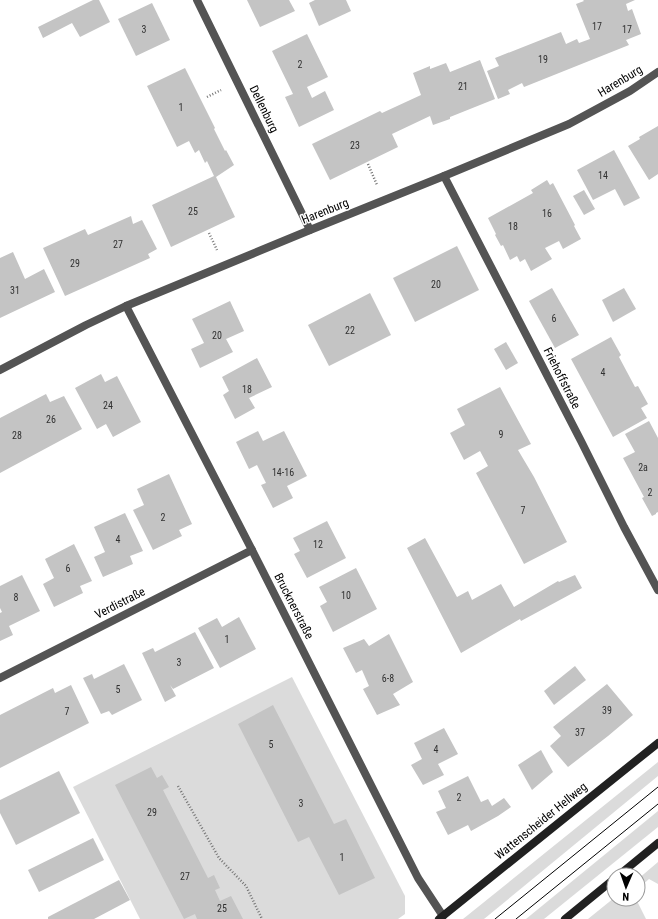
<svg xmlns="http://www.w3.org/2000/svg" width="658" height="919" viewBox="0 0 658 919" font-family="'Roboto Condensed',sans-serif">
	<rect width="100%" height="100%" fill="#fff"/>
	<g fill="#dbdbdb">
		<polygon points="292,677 405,896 405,914 398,919 140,919 73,787"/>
		<polygon points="658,762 658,776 484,919 463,919"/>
		<polygon points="658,811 658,827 544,919 526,919"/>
		<polygon points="658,862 658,884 649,879 638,889 638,879"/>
		<polygon points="614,898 614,899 636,899 646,919 588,919"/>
	</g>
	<g fill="#c4c4c4">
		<polygon points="93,0 99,0 110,22 80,37 72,23 43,38 38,27"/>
		<polygon points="247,0 289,0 295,11 260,27"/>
		<polygon points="315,0 346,0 351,11 319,26 309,3"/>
		<polygon points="583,0 635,0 626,4 628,11 632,9 641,34 626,40 629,45 524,87 522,83 508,90 510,94 498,99 487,71 499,66 495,58 561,32 566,44 577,39 579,43 590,39 576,4 584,1"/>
		<polygon points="152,3 170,40 136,56 118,19"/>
		<polygon points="307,34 328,77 307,87 312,98 325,91 334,110 299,127 285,97 293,94 272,51"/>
		<polygon points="480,60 495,99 450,117 450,119 433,125 430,116 392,134 398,147 330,180 312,144 380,111 382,113 421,95 413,73 430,66 430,69 446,63 450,72"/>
		<polygon points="185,68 215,128 214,129 225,151 226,150 234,165 216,177 235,217 171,247 152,205 214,176 207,161 205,163 199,150 195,153 189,141 177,147 147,86"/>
		<polygon points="658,126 658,174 649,180 628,146 640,139 639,137"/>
		<polygon points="614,150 640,198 624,206 615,189 593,200 577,170"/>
		<polygon points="547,180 550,185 553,183 575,225 574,226 581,239 563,249 559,241 545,248 552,259 531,271 525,259 520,262 517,256 510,260 503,245 501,246 495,235 496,234 488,218 533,193 531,190"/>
		<polygon points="584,190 595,209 584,215 573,196"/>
		<polygon points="131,216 133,224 142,220 157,249 148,254 150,258 65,296 43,248 85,229 88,235"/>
		<polygon points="457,246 479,290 415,322 393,278"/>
		<polygon points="13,252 25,279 44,269 55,292 0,318 0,258"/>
		<polygon points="552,288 579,335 555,348 529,301"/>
		<polygon points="624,288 636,309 613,322 602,300"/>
		<polygon points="370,293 391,335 329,366 308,325"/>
		<polygon points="230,301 244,331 226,339 233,352 200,368 191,349 204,343 192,319"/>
		<polygon points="611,337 621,355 619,357 635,387 638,386 648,404 641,408 647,418 613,437 571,359"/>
		<polygon points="506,342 518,363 506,370 494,349"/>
		<polygon points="257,358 272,387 249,398 255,408 235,419 223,395 229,391 222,377"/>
		<polygon points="101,374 105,382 117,376 141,422 113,437 106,424 97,429 75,388"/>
		<polygon points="500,387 531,444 518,450 534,477 567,542 524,564 476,473 488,466 480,451 464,460 450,433 465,425 457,409"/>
		<polygon points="46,394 50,402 64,396 82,429 0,473 0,418"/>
		<polygon points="649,421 658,438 658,512 656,513 656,514 652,516 642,498 644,497 623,458 635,452 625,434"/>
		<polygon points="258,431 263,441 284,431 307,476 287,486 293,498 273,508 261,485 266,483 257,465 249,469 236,442"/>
		<polygon points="169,474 192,524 179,530 182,536 153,550 133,510 144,505 137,489"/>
		<polygon points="125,513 143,551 130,556 133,564 103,577 94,557 105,552 94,527"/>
		<polygon points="327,521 346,558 307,578 294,554 300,551 293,538"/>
		<polygon points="425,538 457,597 468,591 472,600 501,584 514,607 558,581 559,582 575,575 582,588 521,621 520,619 461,653 407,548"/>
		<polygon points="74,544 92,581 80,586 83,593 54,607 43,584 54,578 45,559"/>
		<polygon points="356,568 377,609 333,632 320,606 327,602 319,587"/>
		<polygon points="22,575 40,611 9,626 13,635 0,641 0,613 2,612 0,608 0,586"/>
		<polygon points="239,617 256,649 220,668 198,628 217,618 222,627"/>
		<polygon points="195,632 214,668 173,689 170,685 176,696 165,702 142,653 153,648 155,652"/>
		<polygon points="389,634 413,682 393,694 400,705 377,715 363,689 369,686 362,670 356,673 343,648 364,639 369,646"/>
		<polygon points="124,664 142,700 112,715 109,711 101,714 83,678 92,674 94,679"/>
		<polygon points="575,666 586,680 554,705 544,691"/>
		<polygon points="607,684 633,715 608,736 568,767 550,746 561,736 553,727"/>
		<polygon points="71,685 89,723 0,768 0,715 53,688 55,693"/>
		<polygon points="273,705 334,824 346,819 375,878 339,895 309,837 298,842 238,724"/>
		<polygon points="444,728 458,754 438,764 444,775 423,785 411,765 422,759 414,743"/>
		<polygon points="541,750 553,772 532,790 518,765"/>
		<polygon points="151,767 157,778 162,775 169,787 163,790 208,878 214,875 220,888 215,890 220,901 231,896 243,919 197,919 195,914 184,919 115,785"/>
		<polygon points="59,771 80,813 16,845 0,813 0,800"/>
		<polygon points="468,776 481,802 488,799 492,806 504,798 511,807 498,816 471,831 468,825 448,835 436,812 446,808 438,791"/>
		<polygon points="93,838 104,860 39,892 28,870"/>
		<polygon points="119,880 130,900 94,919 48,919 48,917"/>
	</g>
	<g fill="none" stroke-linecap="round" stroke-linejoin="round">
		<g stroke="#767676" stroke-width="2.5" stroke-dasharray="1 2" stroke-linecap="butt">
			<polyline points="207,97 221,90"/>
			<polyline points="368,164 377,185"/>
			<polyline points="209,233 217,250"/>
			<polyline points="178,786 219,858 246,886 262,919"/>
		</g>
		<g stroke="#545454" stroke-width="8">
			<polyline points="197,0 310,230"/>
			<polyline points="444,176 581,441 624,527 658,590"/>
			<polyline points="126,306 252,550 418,878 443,916"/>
			<polyline points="0,370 86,325 126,306 310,230 444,176 569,124 630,91 658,72"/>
			<polyline points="0,678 252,550"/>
		</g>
		<g stroke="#212121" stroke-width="8">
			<polyline points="619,875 658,843"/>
			<polyline points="439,919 658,743"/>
			<polyline points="565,919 614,879"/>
		</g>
		<g stroke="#000" stroke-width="1">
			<polyline points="495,919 658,787"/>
			<polyline points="516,919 658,804"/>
		</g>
	</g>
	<g text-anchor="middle" stroke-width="3" stroke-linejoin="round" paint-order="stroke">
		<g font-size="10" fill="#313131">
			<text x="597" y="30">17</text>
			<text x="144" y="33">3</text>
			<text x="627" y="33">17</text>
			<text x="543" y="63">19</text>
			<text x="300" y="68">2</text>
			<text x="463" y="90">21</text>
			<text x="181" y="111">1</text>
			<text x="355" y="149">23</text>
			<text x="603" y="179">14</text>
			<text x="193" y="215">25</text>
			<text x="547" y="217">16</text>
			<text x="513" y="230">18</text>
			<text x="118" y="248">27</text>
			<text x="75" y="267">29</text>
			<text x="436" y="288">20</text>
			<text x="15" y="294">31</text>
			<text x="554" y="322">6</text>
			<text x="350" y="334">22</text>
			<text x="217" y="339">20</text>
			<text x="603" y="376">4</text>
			<text x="247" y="393">18</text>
			<text x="108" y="409">24</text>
			<text x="51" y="423">26</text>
			<text x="501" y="438">9</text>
			<text x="17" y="439">28</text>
			<text x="643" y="471">2a</text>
			<text x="283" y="476">14-16</text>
			<text x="650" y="496">2</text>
			<text x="523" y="514">7</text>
			<text x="163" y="521">2</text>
			<text x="118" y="543">4</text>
			<text x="318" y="548">12</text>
			<text x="68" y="572">6</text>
			<text x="346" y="599">10</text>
			<text x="16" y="601">8</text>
			<text x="227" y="643">1</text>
			<text x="179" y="666">3</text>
			<text x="388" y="682">6-8</text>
			<text x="118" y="693">5</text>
			<text x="607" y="714">39</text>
			<text x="67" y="715">7</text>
			<text x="580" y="736">37</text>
			<text x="271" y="748">5</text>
			<text x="436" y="753">4</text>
			<text x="459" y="801">2</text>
			<text x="301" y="807">3</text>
			<text x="152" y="816">29</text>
			<text x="342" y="861">1</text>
			<text x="185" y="880">27</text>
			<text x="222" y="912">25</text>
		</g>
		<g font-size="12" fill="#000" stroke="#fff">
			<text transform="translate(620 81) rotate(-31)" y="4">Harenburg</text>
			<text transform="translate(264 109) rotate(64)" y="4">Dellenburg</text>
			<text transform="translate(325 211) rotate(-22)" y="4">Harenburg</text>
			<text transform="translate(562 378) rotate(63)" y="4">Friehoffstraße</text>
			<text transform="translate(120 603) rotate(-27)" y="4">Verdistraße</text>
			<text transform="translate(294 606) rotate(63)" y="4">Brucknerstraße</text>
			<text transform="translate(541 821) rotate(-39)" y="4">Wattenscheider Hellweg</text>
		</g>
	</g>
	<g transform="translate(626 887) rotate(182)"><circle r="19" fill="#ffffff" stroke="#999999"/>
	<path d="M0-3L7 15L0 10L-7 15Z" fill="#000000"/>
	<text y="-6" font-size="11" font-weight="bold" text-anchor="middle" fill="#000000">N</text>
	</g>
</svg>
